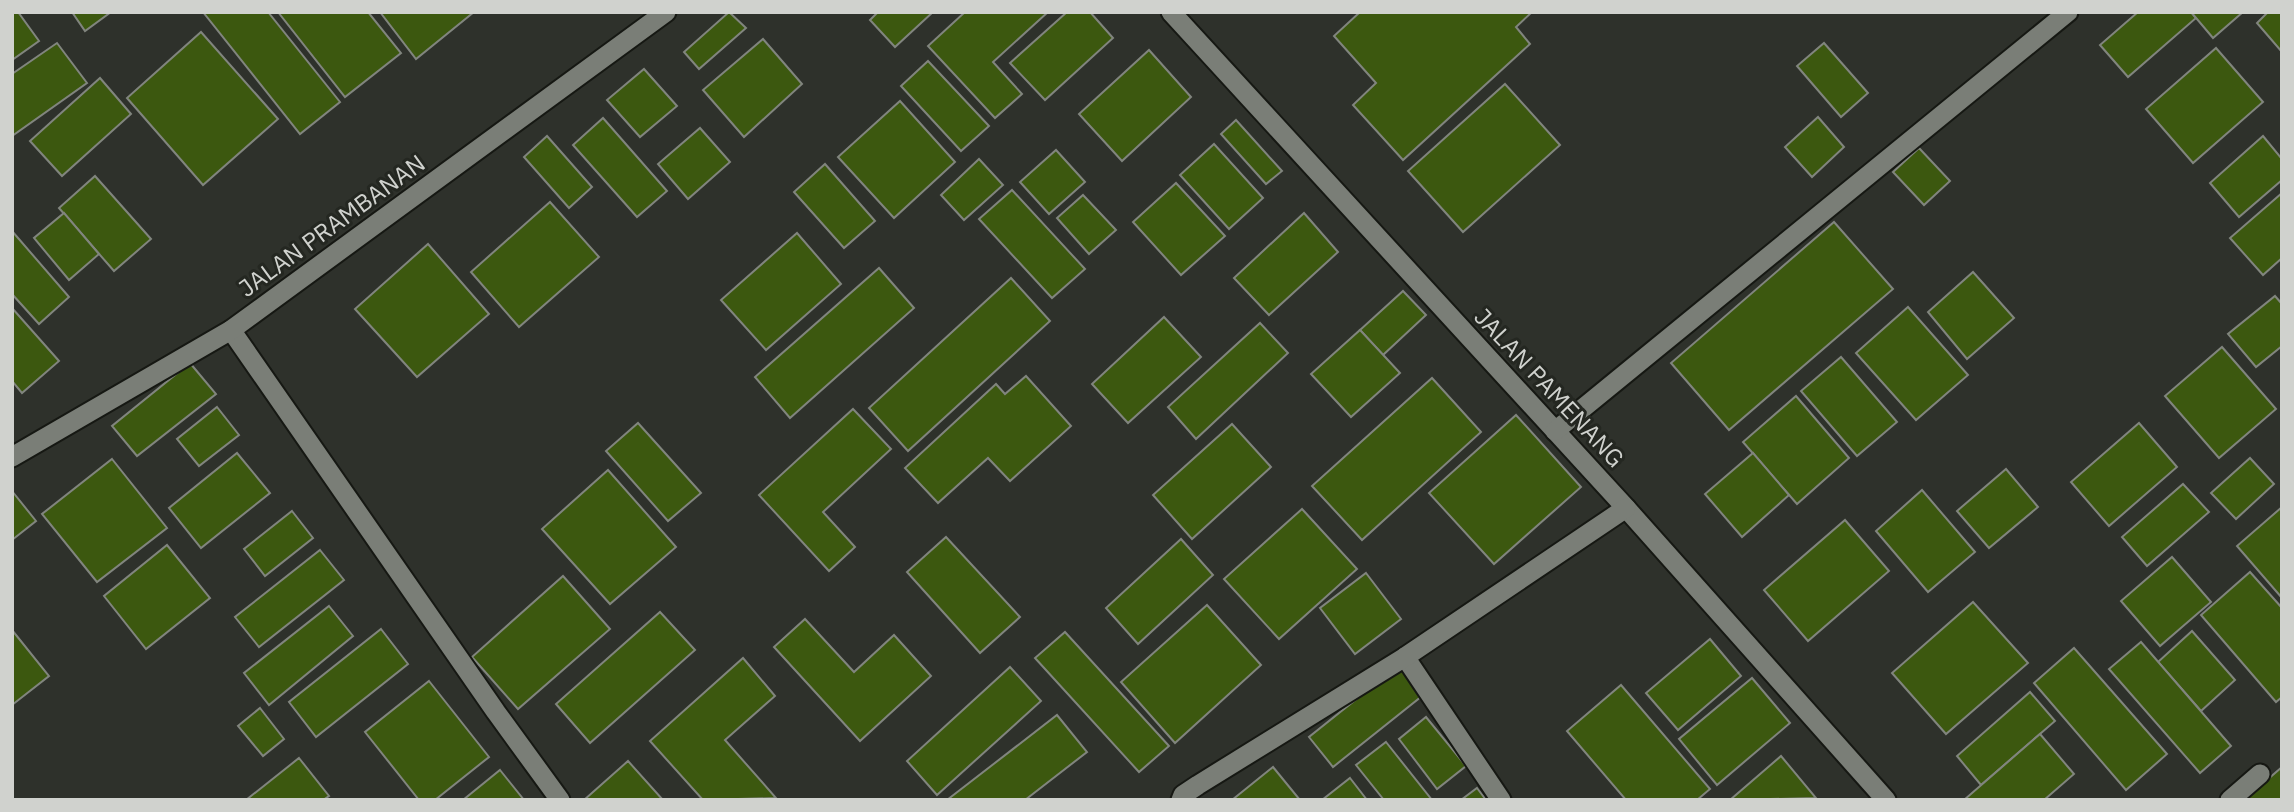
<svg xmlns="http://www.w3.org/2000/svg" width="2294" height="812" viewBox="0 0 2294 812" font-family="'IBM Plex Sans',sans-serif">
	<rect width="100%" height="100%" fill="#2e312b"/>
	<g fill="#3c580f" stroke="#81857e" stroke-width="2">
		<polygon points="12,12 18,12 39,41 12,60"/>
		<polygon points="72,12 111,12 85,31"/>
		<polygon points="203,12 268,12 340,102 300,134"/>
		<polygon points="278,12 368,12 401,53 345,97"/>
		<polygon points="380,12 474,12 416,59"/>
		<polygon points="729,12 746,28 699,69 684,52"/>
		<polygon points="878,12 933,12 895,47 870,20"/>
		<polygon points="965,12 1048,12 993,62 1022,94 995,118 928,46"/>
		<polygon points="1067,12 1090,12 1113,38 1045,100 1010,63"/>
		<polygon points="1360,12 1532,12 1516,27 1530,44 1403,160 1353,105 1376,83 1334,36"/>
		<polygon points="2138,12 2191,12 2196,18 2128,77 2100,45"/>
		<polygon points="2191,12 2243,12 2213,38"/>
		<polygon points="2268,12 2282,12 2282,52 2257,23"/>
		<polygon points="201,32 278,119 203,185 127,98"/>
		<polygon points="763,39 802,84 744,137 703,90"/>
		<polygon points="57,43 87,83 12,136 12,74"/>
		<polygon points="1824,43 1868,93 1841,117 1797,66"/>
		<polygon points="2216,48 2263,102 2193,163 2146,109"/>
		<polygon points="1149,50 1191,97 1122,161 1079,114"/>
		<polygon points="928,61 989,126 961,151 901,86"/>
		<polygon points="644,69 677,106 640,137 607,100"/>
		<polygon points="100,78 131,114 62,176 30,141"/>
		<polygon points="1505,84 1560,145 1463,232 1408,171"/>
		<polygon points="900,101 955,162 894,218 838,157"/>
		<polygon points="1818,117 1844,147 1812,177 1785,147"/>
		<polygon points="603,118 667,191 637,217 573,145"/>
		<polygon points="1236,120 1282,171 1266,184 1221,134"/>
		<polygon points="700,128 730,162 688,199 658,164"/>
		<polygon points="547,136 592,187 569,208 524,157"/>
		<polygon points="2263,136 2282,159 2282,180 2239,217 2210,183"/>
		<polygon points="1214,144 1263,198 1229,229 1180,175"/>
		<polygon points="1919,148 1950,181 1924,205 1893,172"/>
		<polygon points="1056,150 1085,182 1049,214 1020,182"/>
		<polygon points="979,159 1003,185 964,220 941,195"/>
		<polygon points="825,164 875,221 844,248 794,192"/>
		<polygon points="95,176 151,239 114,271 59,208"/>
		<polygon points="1176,183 1225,236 1181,275 1133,222"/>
		<polygon points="1012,190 1085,269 1052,298 979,219"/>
		<polygon points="2282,193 2282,258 2263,275 2230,238"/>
		<polygon points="1083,195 1116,230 1089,254 1057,218"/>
		<polygon points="550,202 599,257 519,327 471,272"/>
		<polygon points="64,213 99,254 69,280 34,238"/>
		<polygon points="1304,213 1338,252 1269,315 1234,278"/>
		<polygon points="1834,222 1893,289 1729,430 1671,363"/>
		<polygon points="12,231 69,297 39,324 12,294"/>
		<polygon points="797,233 841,284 766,350 721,300"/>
		<polygon points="428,244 489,314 417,377 355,309"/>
		<polygon points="879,268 914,308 790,418 755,377"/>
		<polygon points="1973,272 2014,318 1967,359 1928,312"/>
		<polygon points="1011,278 1050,321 908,451 869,408"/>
		<polygon points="1403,291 1426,315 1383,355 1360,330"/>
		<polygon points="2275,296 2282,304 2282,346 2256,367 2228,334"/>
		<polygon points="1908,307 1968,375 1916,420 1856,353"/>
		<polygon points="12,308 59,361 22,393 12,381"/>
		<polygon points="1164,317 1201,357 1128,423 1092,384"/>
		<polygon points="1260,323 1288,353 1196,439 1168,407"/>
		<polygon points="1360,330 1400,373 1351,417 1311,374"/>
		<polygon points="2222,347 2276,409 2219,458 2165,396"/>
		<polygon points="1841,357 1897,422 1857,456 1801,391"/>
		<polygon points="190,363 216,394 137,456 112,426"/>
		<polygon points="1026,376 1071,426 1010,481 988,458 938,503 905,468 996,384 1005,394"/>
		<polygon points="1432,378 1481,432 1362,540 1312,486"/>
		<polygon points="1796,396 1849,458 1797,504 1743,442"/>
		<polygon points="217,407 239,435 199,466 177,439"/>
		<polygon points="853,409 891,449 823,512 855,547 829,571 759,495"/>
		<polygon points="1516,415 1581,487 1494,564 1429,493"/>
		<polygon points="638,423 701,493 668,521 606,451"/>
		<polygon points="2139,423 2177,467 2109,526 2071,482"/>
		<polygon points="1232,424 1271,467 1192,539 1153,495"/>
		<polygon points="237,453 270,493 201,548 169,508"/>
		<polygon points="1753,453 1789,495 1742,537 1705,494"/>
		<polygon points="2250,458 2274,484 2236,519 2211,493"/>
		<polygon points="112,459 167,528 97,582 42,514"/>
		<polygon points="2006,469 2038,507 1989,548 1957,511"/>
		<polygon points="608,470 676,547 610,604 542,529"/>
		<polygon points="2183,484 2209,512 2147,566 2122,537"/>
		<polygon points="1922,490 1975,552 1928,592 1876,531"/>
		<polygon points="12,491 36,521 12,540"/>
		<polygon points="2282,507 2282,598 2237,546"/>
		<polygon points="1302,509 1357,569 1279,639 1224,579"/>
		<polygon points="292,511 313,538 265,576 244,549"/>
		<polygon points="1845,520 1889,571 1808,641 1764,590"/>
		<polygon points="946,537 1020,617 980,653 907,572"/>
		<polygon points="1181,539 1213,575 1138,644 1106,608"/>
		<polygon points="167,545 210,598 146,649 104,596"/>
		<polygon points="320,550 344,580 259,647 235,617"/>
		<polygon points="2172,557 2211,602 2160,646 2121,601"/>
		<polygon points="2250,572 2282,608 2282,697 2276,702 2201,615"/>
		<polygon points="1366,573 1401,619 1355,654 1320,608"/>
		<polygon points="563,576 610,629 518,709 472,657"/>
		<polygon points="1973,602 2028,663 1946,734 1892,673"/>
		<polygon points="1207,605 1261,665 1175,743 1121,682"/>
		<polygon points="329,606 353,636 269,705 244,673"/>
		<polygon points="660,612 695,650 590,743 556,704"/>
		<polygon points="805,619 854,672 894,635 931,676 860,741 774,647"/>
		<polygon points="381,629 408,664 316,737 289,702"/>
		<polygon points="12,630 49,676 12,705"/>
		<polygon points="2192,631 2235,680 2201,711 2158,662"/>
		<polygon points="1065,632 1169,746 1139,772 1035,658"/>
		<polygon points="1710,639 1741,676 1678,730 1646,693"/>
		<polygon points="2141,642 2231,746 2200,773 2109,669"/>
		<polygon points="2074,648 2167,754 2126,790 2034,683"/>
		<polygon points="743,658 775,696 725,740 776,798 703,800 650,741"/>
		<polygon points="1398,666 1422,696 1333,767 1309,737"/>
		<polygon points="1010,667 1041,701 937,795 907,761"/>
		<polygon points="1752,678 1790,723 1717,785 1679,739"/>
		<polygon points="429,681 489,757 435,800 419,800 365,732"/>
		<polygon points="1621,685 1710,789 1697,800 1626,800 1567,731"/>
		<polygon points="2030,692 2055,721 1981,785 1957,756"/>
		<polygon points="260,708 284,739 263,756 238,726"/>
		<polygon points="1057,715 1087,752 1025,800 947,800"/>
		<polygon points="1426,717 1466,766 1437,789 1399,739"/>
		<polygon points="2040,734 2074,774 2044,800 1964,800"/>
		<polygon points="1386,742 1432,800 1384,800 1356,765"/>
		<polygon points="1781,756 1816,798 1730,800"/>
		<polygon points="299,758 329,796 323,800 246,800"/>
		<polygon points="628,761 663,800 584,800"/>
		<polygon points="1273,767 1300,800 1232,800"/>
		<polygon points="2282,767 2282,800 2244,800"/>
		<polygon points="500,770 524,800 463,800"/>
		<polygon points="1350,778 1367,800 1322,800"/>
		<polygon points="1477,788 1486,800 1461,800"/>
	</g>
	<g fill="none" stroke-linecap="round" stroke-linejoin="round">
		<g stroke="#161813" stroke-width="23">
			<g id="minor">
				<polyline points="1171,12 1626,508 1886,800"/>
				<polyline points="231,330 496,712 560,800"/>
				<polyline points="1555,431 2068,12"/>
				<polyline points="12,457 231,330 666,12"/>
				<polyline points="1405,657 1501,800"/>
				<polyline points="1181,800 1183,795 1198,785 1405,657 1626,508"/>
				<polyline points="2230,800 2260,774"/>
			</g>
		</g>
		<use href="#minor" stroke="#7a7e77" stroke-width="19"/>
	</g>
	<g text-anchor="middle" stroke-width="6" stroke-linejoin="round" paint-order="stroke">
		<g font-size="24" fill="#d0d2ce" stroke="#242721">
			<text transform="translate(332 226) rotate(-36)" y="8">JALAN PRAMBANAN</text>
			<text transform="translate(1549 388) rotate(47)" y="8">JALAN PAMENANG</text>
		</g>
	</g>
	<rect width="2294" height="812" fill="none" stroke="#d0d2ce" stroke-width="28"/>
</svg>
